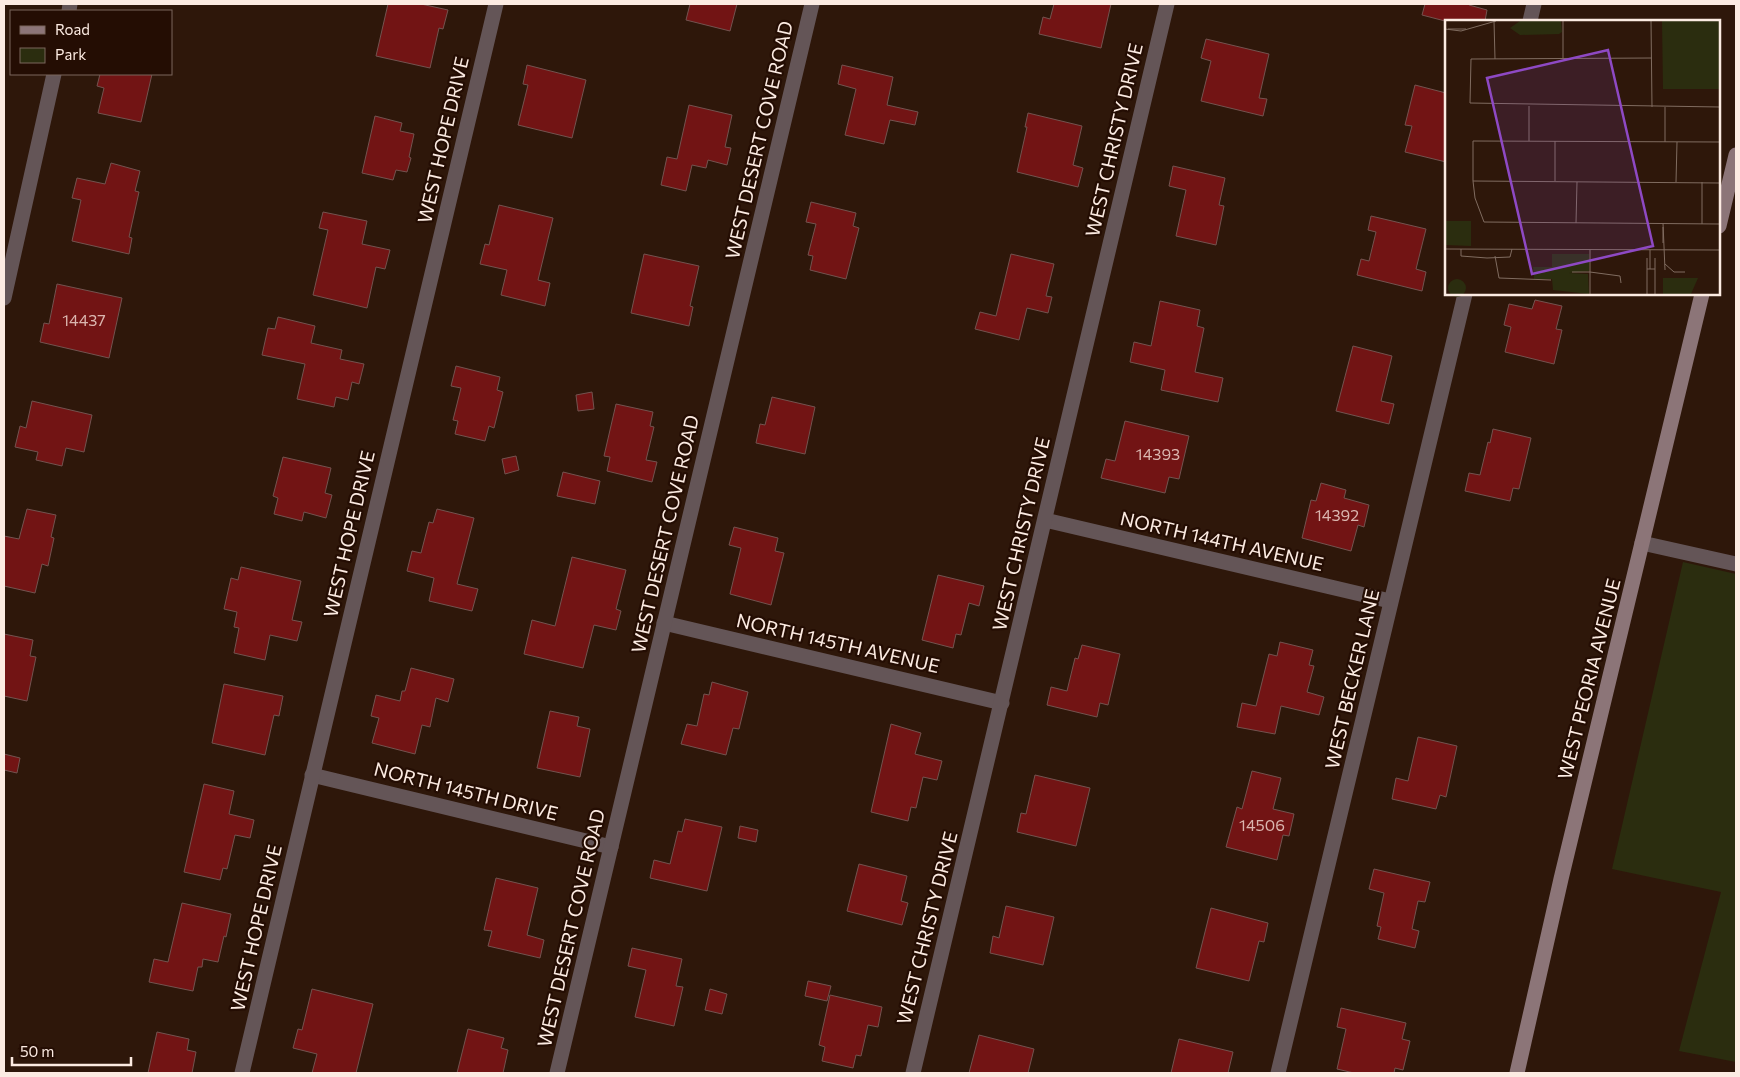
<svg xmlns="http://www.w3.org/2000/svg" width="1740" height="1077" viewBox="0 0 1740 1077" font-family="Commissioner,sans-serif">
	<rect width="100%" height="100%" fill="#2e170a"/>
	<polygon fill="#2b2d0f" points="1683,562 1736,574 1736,1062 1679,1051 1721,892 1612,869"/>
	<g fill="#721414" stroke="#73534f">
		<polygon points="388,4 421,4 448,10 443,29 439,28 430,68 376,56"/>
		<polygon points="690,4 737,4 730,31 686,20"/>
		<polygon points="1054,4 1111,4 1101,48 1039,34 1043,17 1050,19"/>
		<polygon points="1425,4 1470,4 1469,5 1487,10 1485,21 1445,21 1422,15"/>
		<polygon points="1206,39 1269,54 1259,98 1267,99 1263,116 1201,101 1211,61 1201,58"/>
		<polygon points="527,65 586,80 572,138 518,125 528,85 523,84"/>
		<polygon points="842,65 893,77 887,105 918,112 915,125 890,120 884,144 845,135 856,89 838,84"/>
		<polygon points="100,74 152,74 141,122 98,113 104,88 97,86"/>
		<polygon points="1415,85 1446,93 1446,162 1405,152 1412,126 1405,125"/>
		<polygon points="689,105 732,115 725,147 731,148 727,165 708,160 706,168 692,165 686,191 661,185 667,157 677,159"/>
		<polygon points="1028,113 1082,126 1073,165 1083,168 1078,187 1017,172 1027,127 1025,127"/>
		<polygon points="375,116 402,123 400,131 414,134 409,157 411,158 407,172 396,170 393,180 362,173"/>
		<polygon points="111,163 140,171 135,191 139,192 129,237 132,238 129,254 72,241 81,200 72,198 77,178 105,184"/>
		<polygon points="1173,166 1225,178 1219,205 1224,206 1216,245 1176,236 1186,190 1169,186"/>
		<polygon points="811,202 856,213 853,226 859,228 846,279 810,270 813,256 808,255 816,224 806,222"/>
		<polygon points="499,205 553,218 538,280 550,283 545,306 501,295 507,270 480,264 485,244 489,245"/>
		<polygon points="323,212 367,221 362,244 390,250 385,269 376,267 367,308 313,295 328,230 319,228"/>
		<polygon points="1371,216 1426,229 1416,269 1426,272 1422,291 1357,275 1361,259 1369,261 1376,232 1368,230"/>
		<polygon points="644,254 699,266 690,306 693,307 689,326 631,313"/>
		<polygon points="1011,254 1054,264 1046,296 1052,297 1048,313 1027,308 1019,340 975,329 980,312 996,316"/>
		<polygon points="57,284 122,298 109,358 40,342 44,323 49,324"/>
		<polygon points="1535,300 1562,306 1556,329 1562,330 1554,364 1505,352 1511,327 1504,325 1509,304 1532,309"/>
		<polygon points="1160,301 1200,310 1197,326 1204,328 1195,372 1223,378 1218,402 1161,390 1165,370 1130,362 1134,342 1151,346"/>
		<polygon points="278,317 315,326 311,343 342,350 340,359 364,364 359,384 352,382 348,400 336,397 334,407 297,399 305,364 262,355 268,328 275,329"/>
		<polygon points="1353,346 1392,356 1381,401 1394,404 1389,424 1336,411"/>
		<polygon points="456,366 500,377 497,390 503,392 494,428 489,426 485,441 455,434 458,421 453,420 461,388 451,386"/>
		<polygon points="592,392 594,409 578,411 576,395"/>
		<polygon points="772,397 815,407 805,454 756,443 760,424 765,425"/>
		<polygon points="32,401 92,415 84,452 66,448 62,466 36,460 38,452 15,447 20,426 26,428"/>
		<polygon points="616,404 653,412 650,426 654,427 646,460 657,462 652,482 607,471 610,457 604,456"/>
		<polygon points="1125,421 1189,436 1179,479 1169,477 1165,493 1101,478 1106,459 1115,461"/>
		<polygon points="1493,429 1531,438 1519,489 1513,488 1510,501 1465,491 1469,473 1480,475 1488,442 1490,443"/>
		<polygon points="516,456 519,470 505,474 502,459"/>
		<polygon points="283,457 331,468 325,493 332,495 326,518 304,512 302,521 274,514 278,498 273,496"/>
		<polygon points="563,472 600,481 595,504 557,496"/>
		<polygon points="1321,483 1346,490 1344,498 1369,505 1364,527 1358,525 1351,551 1302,538 1311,500 1316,501"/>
		<polygon points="27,509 56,515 51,537 54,538 48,566 42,564 35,593 4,586 4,536 19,539"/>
		<polygon points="437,509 474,518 457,584 478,589 472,611 429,601 434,578 407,571 412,551 421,553 429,522 433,523"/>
		<polygon points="734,527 778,538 775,551 784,553 771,605 730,594 741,548 729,545"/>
		<polygon points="572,557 626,570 616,609 621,611 616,630 594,625 583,668 524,654 532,620 555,626"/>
		<polygon points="241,567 301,581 292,620 302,622 297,641 270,635 265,660 234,653 239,628 234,627 237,612 224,609 231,578 238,580"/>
		<polygon points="938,575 984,586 979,606 969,603 961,635 956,634 953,648 922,640"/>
		<polygon points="4,634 33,640 30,656 36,657 27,701 4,696"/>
		<polygon points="1280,642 1313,650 1309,665 1314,666 1307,692 1324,697 1319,715 1281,706 1275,734 1237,727 1242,703 1256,706 1269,654 1277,656"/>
		<polygon points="1082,645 1120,654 1108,705 1100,703 1097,717 1047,705 1051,687 1067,691 1075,658 1078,659"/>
		<polygon points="411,668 454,679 448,702 436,698 430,727 422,725 415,754 372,743 379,718 371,716 376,695 400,701 402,691 405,691"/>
		<polygon points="712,682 748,692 739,729 733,728 726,755 681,744 687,724 697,726 704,694 709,695"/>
		<polygon points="224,684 283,696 279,716 274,715 265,755 212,743"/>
		<polygon points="550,711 579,717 577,726 590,729 580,777 537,768"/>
		<polygon points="891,724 921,733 915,754 942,761 937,780 923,777 916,808 911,807 908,821 871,812"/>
		<polygon points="1418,737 1457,746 1446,797 1440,795 1436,809 1392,799 1396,778 1408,781"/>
		<polygon points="4,754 20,758 17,773 4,770"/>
		<polygon points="1252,771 1281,778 1273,809 1294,814 1289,836 1283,835 1277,860 1226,847 1237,807 1242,809"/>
		<polygon points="1035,775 1090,788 1076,846 1017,832 1021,813 1026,814"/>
		<polygon points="204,784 234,791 229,814 254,820 250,838 235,835 227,869 223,868 220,880 184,872"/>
		<polygon points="685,819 722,827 707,891 650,878 654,860 670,864 678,831 682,832"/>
		<polygon points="740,826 758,830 756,842 738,838"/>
		<polygon points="859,864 907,876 901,901 908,903 902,925 847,911"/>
		<polygon points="1374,869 1430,882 1425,902 1418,901 1412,929 1419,931 1415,948 1378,939 1381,927 1377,926 1384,893 1369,889"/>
		<polygon points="496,878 538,888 527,935 544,940 540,958 488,946 492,931 484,930"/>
		<polygon points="182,903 231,914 226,937 224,936 218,962 203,959 202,967 198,967 193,991 149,982 154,959 168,962"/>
		<polygon points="1006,906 1054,917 1043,965 990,953 993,936 999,938"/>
		<polygon points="1211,908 1268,923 1264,942 1259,941 1249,981 1196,968"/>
		<polygon points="632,948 682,959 676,986 683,987 674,1026 635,1017 646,970 628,966"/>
		<polygon points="808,981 831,986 827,1001 805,996"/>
		<polygon points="312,989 373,1004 356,1073 312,1073 317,1054 293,1048 298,1029 302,1030"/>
		<polygon points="710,989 727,994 722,1014 705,1010"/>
		<polygon points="830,995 882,1007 878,1027 868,1025 861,1056 856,1055 853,1068 822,1061 825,1047 819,1045"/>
		<polygon points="1341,1008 1406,1023 1402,1039 1410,1041 1403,1070 1395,1068 1394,1073 1354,1073 1337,1069 1346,1029 1337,1027"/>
		<polygon points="468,1029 504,1038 501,1048 508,1050 503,1073 457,1073"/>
		<polygon points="157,1032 189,1039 187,1050 196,1052 192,1073 148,1073"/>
		<polygon points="979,1035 1034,1049 1028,1073 969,1073"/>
		<polygon points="1179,1039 1233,1052 1228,1073 1171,1073"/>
	</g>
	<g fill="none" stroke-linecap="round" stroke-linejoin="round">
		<g stroke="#645557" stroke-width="15">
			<polyline points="69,11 70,4"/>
			<polyline points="1530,21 1534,4"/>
			<polyline points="4,298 54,74"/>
			<polyline points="1045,520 1390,601"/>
			<polyline points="1642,543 1736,564"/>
			<polyline points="664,623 1002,703"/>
			<polyline points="312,775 611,847"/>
			<polyline points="242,1073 496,4"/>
			<polyline points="557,1073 812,4"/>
			<polyline points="913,1073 1167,4"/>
			<polyline points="1278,1073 1465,294"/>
		</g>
		<g stroke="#8c7578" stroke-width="15">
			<polyline points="1719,226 1736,155"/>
			<polyline points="1517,1073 1561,879 1702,294"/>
		</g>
	</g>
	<g text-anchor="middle" stroke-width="4.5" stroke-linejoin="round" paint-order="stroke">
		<g font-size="16" fill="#dab5ae">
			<text x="84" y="326">14437</text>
			<text x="1158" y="460">14393</text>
			<text x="1337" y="521">14392</text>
			<text x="1262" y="831">14506</text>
		</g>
		<g font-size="19" fill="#fcebe2" stroke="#240d03">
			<text transform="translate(443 140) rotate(-77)" y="7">WEST HOPE DRIVE</text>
			<text transform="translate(759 140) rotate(-77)" y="7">WEST DESERT COVE ROAD</text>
			<text transform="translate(1114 140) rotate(-77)" y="7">WEST CHRISTY DRIVE</text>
			<text transform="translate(349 534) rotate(-77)" y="7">WEST HOPE DRIVE</text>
			<text transform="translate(665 534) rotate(-77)" y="7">WEST DESERT COVE ROAD</text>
			<text transform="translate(1021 534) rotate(-77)" y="7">WEST CHRISTY DRIVE</text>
			<text transform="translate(1222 541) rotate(13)" y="7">NORTH 144TH AVENUE</text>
			<text transform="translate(838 643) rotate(13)" y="7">NORTH 145TH AVENUE</text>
			<text transform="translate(1352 679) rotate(-77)" y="7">WEST BECKER LANE</text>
			<text transform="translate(1589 679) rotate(-76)" y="7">WEST PEORIA AVENUE</text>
			<text transform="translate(466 791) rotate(14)" y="7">NORTH 145TH DRIVE</text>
			<text transform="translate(256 928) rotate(-77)" y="7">WEST HOPE DRIVE</text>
			<text transform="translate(571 928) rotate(-77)" y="7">WEST DESERT COVE ROAD</text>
			<text transform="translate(927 928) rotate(-76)" y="7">WEST CHRISTY DRIVE</text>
		</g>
	</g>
	<g transform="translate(1445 20)">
		<rect width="275" height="275" fill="#2e170a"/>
		<path d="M75,1h41l1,11 -3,2 -39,1 -10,-7zM217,1h58v68h-57zM1,201h25v25l-25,-1zM107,234h37v17l-20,2 19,1 1,20 -36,-4 -1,-11h-18l-1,-12h19zM218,258h35l-7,16h-28zM3 268a9 9 0 1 1 18 0a9 9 0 1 1-18 0Z" fill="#2b2d0f"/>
		<path fill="none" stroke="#806c60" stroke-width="1" d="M49,1l1,38M118,1v38M206,1l1,86M0,9l16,2 35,-10M3,9h18M207,38l-181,1 -1,44 250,4M84,121v-35M220,122v-35M275,122l-247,-1v40l2,17 9,24 236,2M28,161l247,2M110,161v-40M231,162l1,-40M131,203l1,-41M218,203l2,47M257,204v-42M218,207v16M0,229l275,1M16,229v7l26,2 23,-1 2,-8M145,229v45M50,236l4,22 52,2M202,238v11h3v-19M220,244l9,8h11M202,249v25M205,249h5v-11M127,252h18M145,252l30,4 1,7M210,274v-25"/>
		<path fill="#8e49c4" fill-opacity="0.15" stroke="#8e49c4" stroke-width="2.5" d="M163,30l45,196 -121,28 -45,-196z"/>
		<rect width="275" height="275" fill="none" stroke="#fcebe2" stroke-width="2.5"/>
	</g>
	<rect width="1740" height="1077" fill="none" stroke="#fcebe2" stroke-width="10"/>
	<rect x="10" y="10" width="162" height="65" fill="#240d03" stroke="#7a665c"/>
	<rect x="20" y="26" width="25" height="8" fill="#8c7578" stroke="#7a665c"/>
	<text x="55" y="35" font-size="15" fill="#fcebe2">Road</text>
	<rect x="20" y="48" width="25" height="15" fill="#2b2d0f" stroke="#7a665c"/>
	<text x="55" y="60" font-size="15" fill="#fcebe2">Park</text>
	<path d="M12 1057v8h119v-8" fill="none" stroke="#fcebe2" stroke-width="2.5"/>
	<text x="20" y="1057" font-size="15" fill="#fcebe2" stroke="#240d03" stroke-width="4" paint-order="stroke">50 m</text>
</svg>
